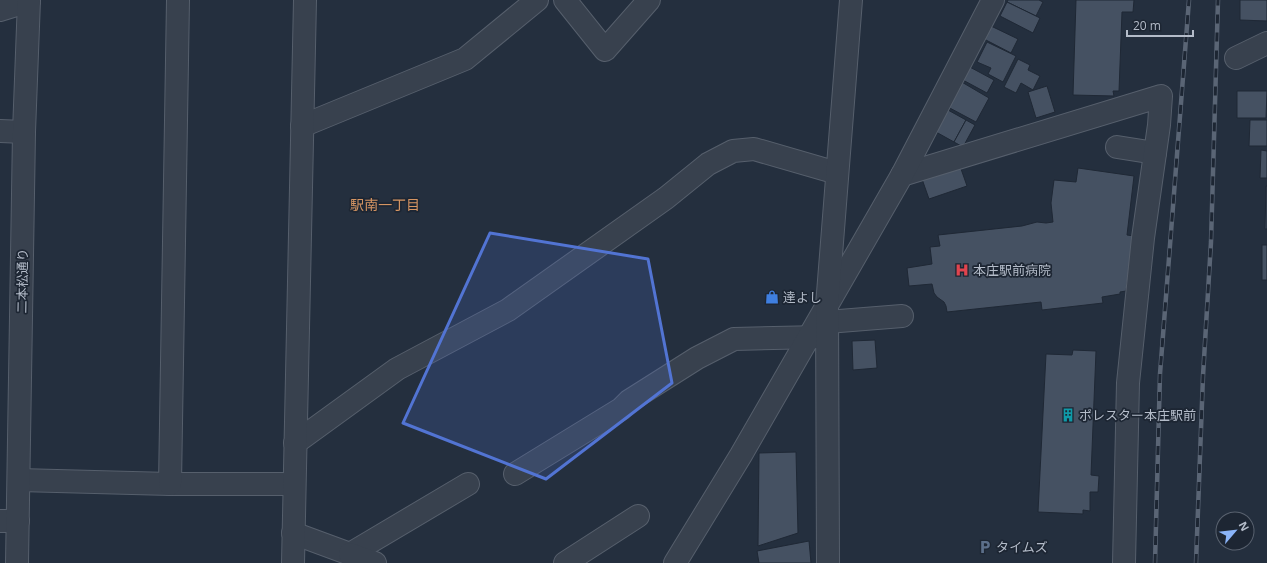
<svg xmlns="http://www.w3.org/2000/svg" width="1267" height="563" viewBox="0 0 1267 563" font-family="'Open Sans','Noto Sans JP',sans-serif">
	<rect width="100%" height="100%" fill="#242f3e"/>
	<g fill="#455162" stroke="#1f2835">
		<polygon points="1008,0 1039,0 1043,2 1036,16 1007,2"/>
		<polygon points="1076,0 1134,0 1133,12 1122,12 1119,91 1113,91 1114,96 1073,95"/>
		<polygon points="1240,0 1267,0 1267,21 1240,20"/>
		<polygon points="1007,2 1040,18 1033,33 1000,16"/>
		<polygon points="991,26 1018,39 1011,53 984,39"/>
		<polygon points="987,42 1016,56 1003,82 988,74 991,68 977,62"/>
		<polygon points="1018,59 1030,65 1028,70 1040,76 1033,90 1021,83 1016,93 1004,87"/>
		<polygon points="968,66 994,80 987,93 961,79"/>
		<polygon points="960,81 989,98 976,122 946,106"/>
		<polygon points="1047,86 1055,112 1036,118 1028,92"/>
		<polygon points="1237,91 1267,91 1266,118 1237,118"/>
		<polygon points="948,110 966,120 954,142 936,132"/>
		<polygon points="966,120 975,125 963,147 954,142"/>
		<polygon points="1250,120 1267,120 1267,146 1249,146"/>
		<polygon points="1261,150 1267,151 1267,178 1260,178"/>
		<polygon points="960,166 967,186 929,199 922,179"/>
		<polygon points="1078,168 1134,176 1127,235 1134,236 1126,291 1120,292 1120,294 1102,297 1103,303 1042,310 1041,302 947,312 946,306 944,302 937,297 934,293 932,284 909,286 907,268 932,264 930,247 940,246 938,235 1022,226 1037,222 1046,223 1053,222 1051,203 1054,180 1076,182"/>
		<polygon points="1266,186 1267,186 1267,229 1265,229"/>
		<rect x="1262" y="245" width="5" height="35"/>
		<polygon points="875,340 877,368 853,370 852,341"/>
		<polygon points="1073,350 1096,351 1091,475 1099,476 1098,492 1090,492 1090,511 1083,510 1083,514 1038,512 1046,354 1072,355"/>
		<polygon points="796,452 798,533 758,546 759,453"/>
		<polygon points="809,541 811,563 759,563 757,551"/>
	</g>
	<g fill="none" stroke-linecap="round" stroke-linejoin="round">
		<g stroke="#565f6c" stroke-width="24">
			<g id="minor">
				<polyline points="565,0 605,50 649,0"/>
				<polyline points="0,10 29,1"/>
				<polyline points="1236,58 1267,43"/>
				<polyline points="302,126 465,59 537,0"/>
				<polyline points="0,131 24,132"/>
				<polyline points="1117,147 1155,153"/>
				<polyline points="902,175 1161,96 1159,125 1143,238 1128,383 1124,563"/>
				<polyline points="827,322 902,316"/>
				<polyline points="295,443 397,369 508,310 666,198 708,164 733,151 754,149 837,173"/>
				<polyline points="515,474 621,409 629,401 697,358 734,339 821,337"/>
				<polyline points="19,480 170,484 294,484"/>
				<polyline points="170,484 178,0"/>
				<polyline points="0,521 18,521"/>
				<polyline points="293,533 350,554 468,484"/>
				<polyline points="350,554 375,563"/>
				<polyline points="17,563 24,132 29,0"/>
				<polyline points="293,563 305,0"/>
				<polyline points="565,563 638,516"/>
				<polyline points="675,563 741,455 902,175 993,0"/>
				<polyline points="828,563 827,306 851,0"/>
			</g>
		</g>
		<use href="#minor" stroke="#38414e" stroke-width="22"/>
		<g stroke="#5a6575" stroke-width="4.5">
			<g id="rail">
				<polyline points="1155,563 1160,374 1189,0"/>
				<polyline points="1196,563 1203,376 1211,242 1218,0"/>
			</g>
		</g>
		<use href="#rail" stroke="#1d2633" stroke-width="3" stroke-dasharray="9" stroke-linecap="butt"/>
	</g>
	<path fill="#5274d3" fill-opacity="0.2" stroke="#5274d3" stroke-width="3" stroke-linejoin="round" d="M490,233l158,26 24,124 -126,96 -143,-56z"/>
	<defs>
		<g id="hospital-bare" transform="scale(1.08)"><path d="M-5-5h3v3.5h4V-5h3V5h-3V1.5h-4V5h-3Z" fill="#e0444e" stroke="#1d2633" stroke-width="2.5" paint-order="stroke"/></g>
		<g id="shop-bare" transform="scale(1.08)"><path d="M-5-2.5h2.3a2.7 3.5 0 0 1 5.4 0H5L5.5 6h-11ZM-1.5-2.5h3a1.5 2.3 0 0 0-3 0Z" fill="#3f7fe0" stroke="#1d2633" stroke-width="2.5" paint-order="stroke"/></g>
		<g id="building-bare" transform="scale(1.08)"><path d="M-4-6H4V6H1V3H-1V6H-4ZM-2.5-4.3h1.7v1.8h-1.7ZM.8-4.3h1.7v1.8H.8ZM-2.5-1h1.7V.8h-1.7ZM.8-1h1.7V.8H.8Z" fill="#0f9aa8" stroke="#1d2633" stroke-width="2.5" paint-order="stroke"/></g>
		<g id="parking-bare" transform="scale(1.08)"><path d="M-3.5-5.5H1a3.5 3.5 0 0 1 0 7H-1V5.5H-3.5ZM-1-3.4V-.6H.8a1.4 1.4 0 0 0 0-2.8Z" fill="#5c6f8a" stroke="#1d2633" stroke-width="2.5" paint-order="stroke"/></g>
	</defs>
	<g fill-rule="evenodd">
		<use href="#hospital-bare" x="962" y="270"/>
		<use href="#shop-bare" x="772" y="297"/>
		<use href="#building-bare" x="1068" y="415"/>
		<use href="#parking-bare" x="985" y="547"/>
	</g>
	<g text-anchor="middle" stroke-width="3.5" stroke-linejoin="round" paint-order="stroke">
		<g font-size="13" fill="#b4bcc9" stroke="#1d2633" text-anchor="start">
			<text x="973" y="275">本庄駅前病院</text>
			<text x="783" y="302">達よし</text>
			<text x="1079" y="420">ポレスター本庄駅前</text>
			<text x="996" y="552">タイムズ</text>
		</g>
		<g font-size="13" fill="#b4bcc9" stroke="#1d2633">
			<text transform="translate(22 281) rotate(-89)" y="5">二本松通り</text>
		</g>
		<g font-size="14" fill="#d59563" stroke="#1d2633">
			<text x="385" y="210">駅南一丁目</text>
		</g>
	</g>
	<g transform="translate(1235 531) rotate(62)"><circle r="19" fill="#1d2633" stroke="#59626f"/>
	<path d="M0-3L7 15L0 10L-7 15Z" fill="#8ab4f8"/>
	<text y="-6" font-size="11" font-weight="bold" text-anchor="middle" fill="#b4bcc9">N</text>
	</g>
	<path d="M1127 30v6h66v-6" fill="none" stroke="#b4bcc9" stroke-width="2"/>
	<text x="1133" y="30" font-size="12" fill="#b4bcc9" stroke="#1d2633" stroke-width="3" paint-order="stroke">20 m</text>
</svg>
